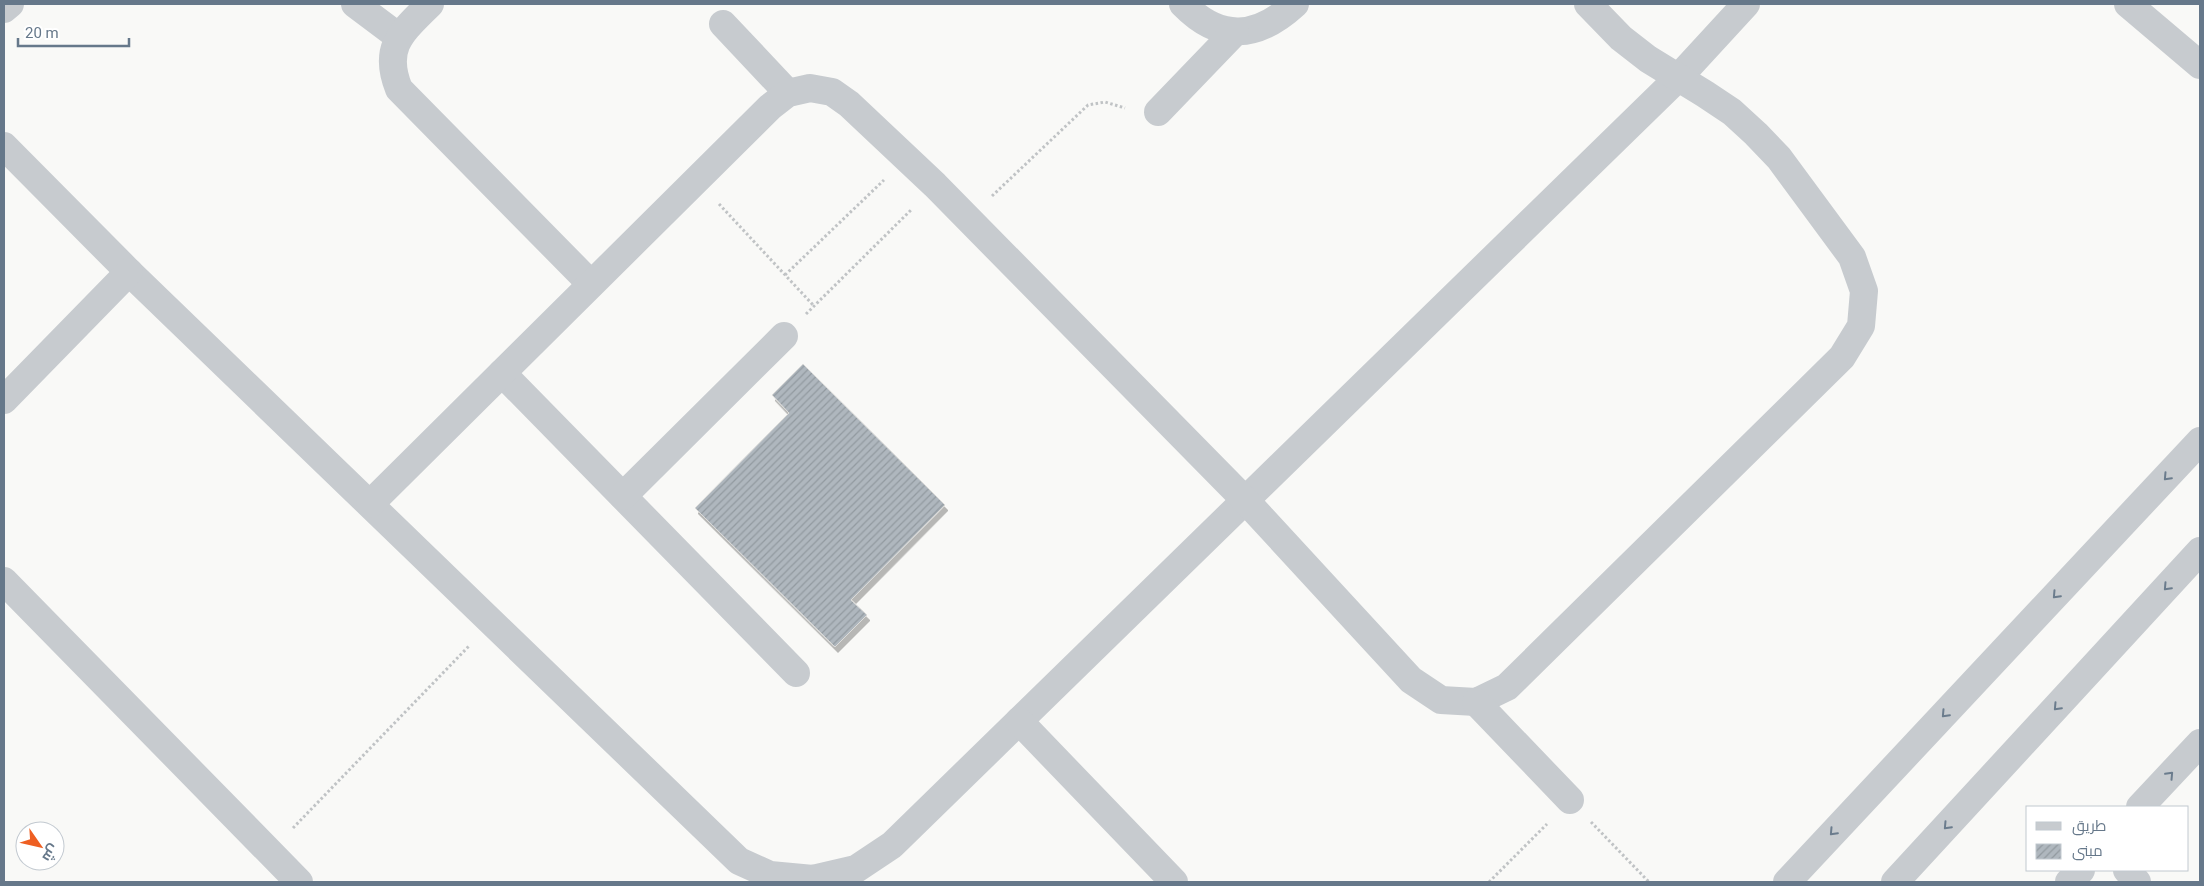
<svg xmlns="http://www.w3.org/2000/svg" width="2204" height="886" viewBox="0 0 2204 886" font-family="Roboto,Cairo,sans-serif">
	<defs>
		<pattern id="building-hatch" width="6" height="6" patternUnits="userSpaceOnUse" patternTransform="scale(1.25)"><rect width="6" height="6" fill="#afb7be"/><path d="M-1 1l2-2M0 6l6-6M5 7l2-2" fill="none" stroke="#929aa0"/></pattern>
		<filter id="shadow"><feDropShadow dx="3" dy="5.5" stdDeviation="0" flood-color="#0004"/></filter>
	</defs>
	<rect width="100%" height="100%" fill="#f9f9f7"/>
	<polygon fill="url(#building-hatch)" stroke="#dbdbd9" filter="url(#shadow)" points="803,364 945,505 851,600 867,615 835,647 695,508 789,413 772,395"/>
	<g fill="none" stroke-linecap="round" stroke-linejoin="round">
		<g stroke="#c0c3c5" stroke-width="3" stroke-dasharray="2.5 2.5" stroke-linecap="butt">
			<polyline points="992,196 1088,105 1105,102 1125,108"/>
			<polyline points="719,204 814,306"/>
			<polyline points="785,275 884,180"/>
			<polyline points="806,314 912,209"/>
			<polyline points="1591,822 1649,882"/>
			<polyline points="293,828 469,646"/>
			<polyline points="1489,882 1547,824"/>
		</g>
		<g stroke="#c7cbcf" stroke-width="28">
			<polyline points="355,4 399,37"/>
			<path d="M430,4c-28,28 -48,43 -31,85l192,195"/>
			<path d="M1183,4c37,38 74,35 112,0"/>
			<polyline points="2128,4 2200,65"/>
			<polyline points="4,9 10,4"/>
			<polyline points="723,24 788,93"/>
			<polyline points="1158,112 1235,32"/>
			<polyline points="4,146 129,272 739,861 770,875 813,879 856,869 892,845 1678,78 1746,4"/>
			<polyline points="502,373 796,673"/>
			<polyline points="4,400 129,272"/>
			<polyline points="623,496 784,336"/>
			<polyline points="370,504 770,107 788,93 810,88 832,92 849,104 935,185 1246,501 1411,680 1441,700 1476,702 1507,687 1842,357 1861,326 1864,291 1852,257 1779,158 1756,134 1732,112 1705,94 1648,59 1621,38 1588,4"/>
			<polyline points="4,581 299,882"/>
			<polyline points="1476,702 1570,800"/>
			<polyline points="1019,721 1174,882"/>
			<polyline points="2140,807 2200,743"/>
			<polyline points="2127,870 2137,882"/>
			<polyline points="1787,882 2200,441"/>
			<polyline points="1895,882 2200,551"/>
			<polyline points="2069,882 2081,870"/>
		</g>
	</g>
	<defs><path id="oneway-chevron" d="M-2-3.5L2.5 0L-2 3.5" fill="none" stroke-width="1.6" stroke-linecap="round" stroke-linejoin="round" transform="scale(1.25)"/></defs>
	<g stroke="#6b7c8d">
		<use href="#oneway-chevron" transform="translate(2167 477) rotate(133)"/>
		<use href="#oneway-chevron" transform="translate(2167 587) rotate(133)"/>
		<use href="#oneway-chevron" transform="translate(2056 595) rotate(133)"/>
		<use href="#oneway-chevron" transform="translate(2057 707) rotate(133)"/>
		<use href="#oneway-chevron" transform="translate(1945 714) rotate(133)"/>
		<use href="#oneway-chevron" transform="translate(2170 775) rotate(-47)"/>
		<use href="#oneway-chevron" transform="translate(1947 826) rotate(133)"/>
		<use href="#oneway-chevron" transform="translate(1833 832) rotate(133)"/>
	</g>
	<rect width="2204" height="886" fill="none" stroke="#66788a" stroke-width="10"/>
	<rect x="2026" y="806" width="162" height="65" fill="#ffffff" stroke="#c2c9d0"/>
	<rect x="2036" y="822" width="25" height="8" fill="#c7cbcf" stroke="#c2c9d0"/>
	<text x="2072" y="831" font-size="15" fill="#66788a">طريق</text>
	<rect x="2036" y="844" width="25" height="15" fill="url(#building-hatch)" stroke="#c2c9d0"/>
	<text x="2072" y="856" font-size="15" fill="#66788a">مبنى</text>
	<g transform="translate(40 846) rotate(124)"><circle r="24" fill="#ffffff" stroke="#c2c9d0"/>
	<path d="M0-4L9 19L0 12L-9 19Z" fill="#ee5f22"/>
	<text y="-8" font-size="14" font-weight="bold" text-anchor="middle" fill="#66788a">ش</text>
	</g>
	<path d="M18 38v8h111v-8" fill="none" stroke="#66788a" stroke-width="2.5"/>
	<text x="25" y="38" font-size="15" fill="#66788a" stroke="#ffffff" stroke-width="4" paint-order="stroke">20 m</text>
</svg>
